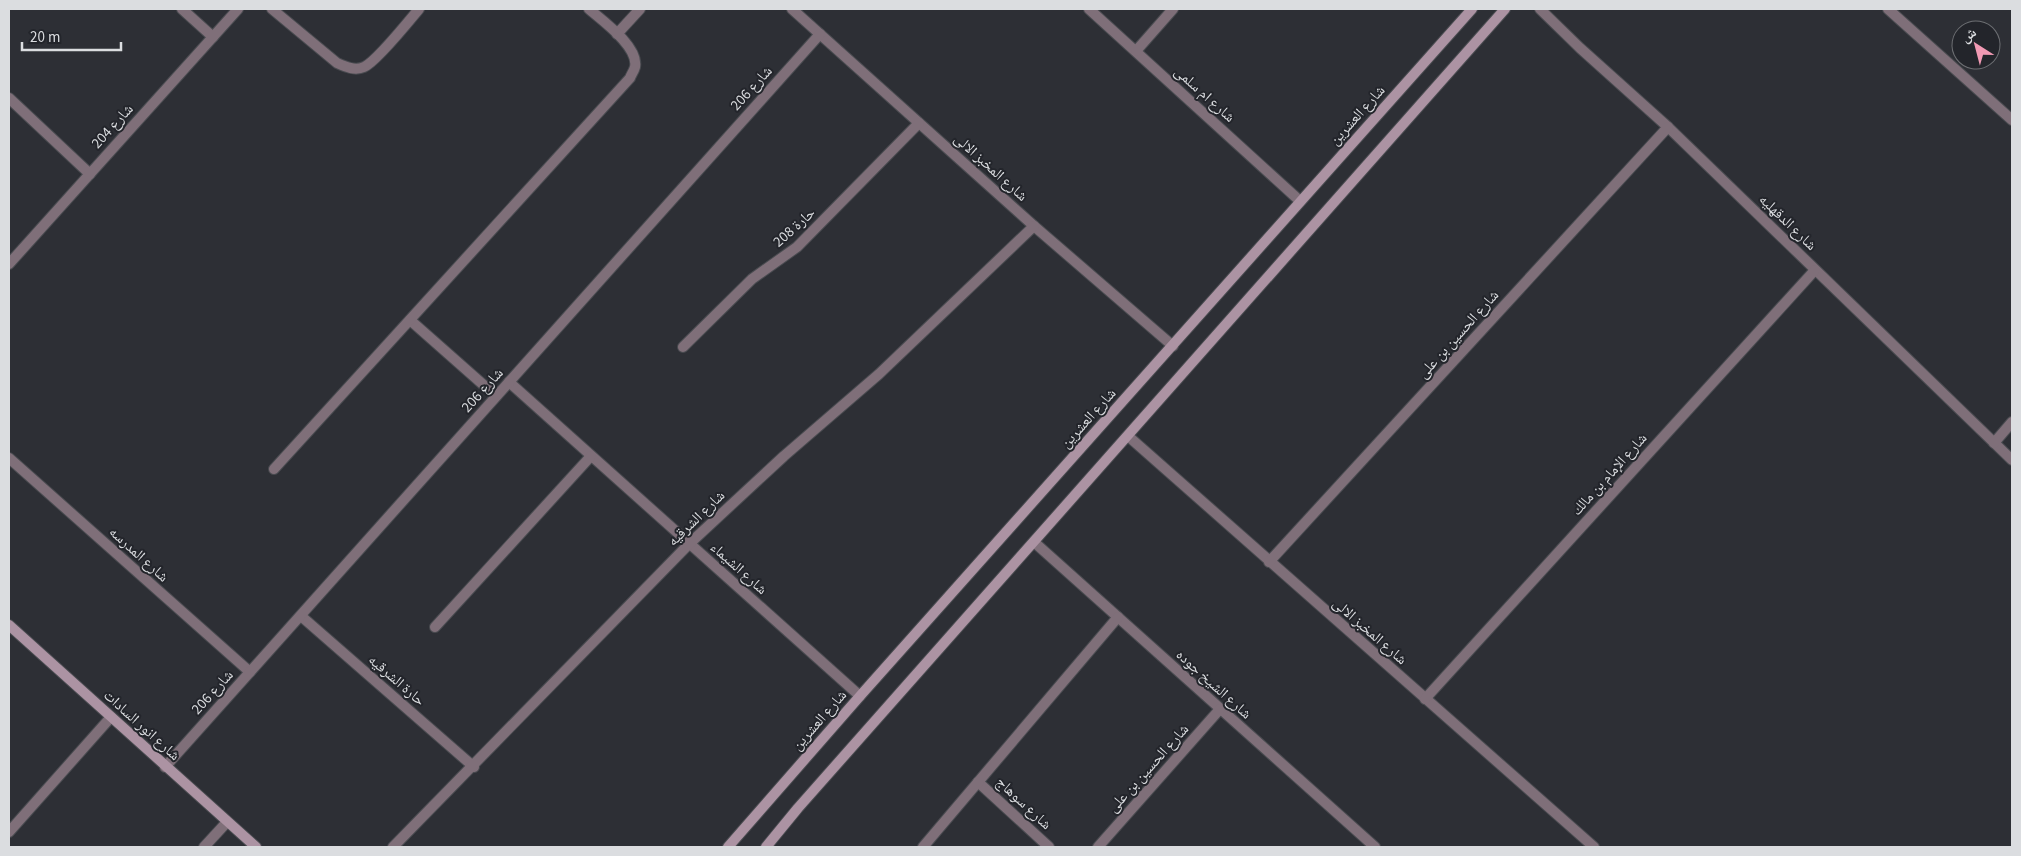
<svg xmlns="http://www.w3.org/2000/svg" width="2021" height="856" viewBox="0 0 2021 856" font-family="'Source Sans 3','Noto Naskh Arabic',sans-serif">
	<rect width="100%" height="100%" fill="#2d2f35"/>
	<g fill="none" stroke-linecap="round" stroke-linejoin="round">
		<g stroke="#494b50" stroke-width="12">
			<g id="street">
				<polyline points="182,9 213,37"/>
				<path d="M272,9l65,54c9,4 18,8 27,4 12,-5 45,-46 55,-58"/>
				<polyline points="792,9 1034,226 1173,346"/>
				<polyline points="1089,9 1300,201"/>
				<polyline points="1540,9 1580,48 1668,127 2012,460"/>
				<polyline points="1888,9 2012,120"/>
				<polyline points="617,34 640,9"/>
				<polyline points="1136,51 1173,9"/>
				<polyline points="9,98 90,174"/>
				<polyline points="9,264 238,9"/>
				<polyline points="410,320 496,396"/>
				<polyline points="683,347 752,279 797,247 919,123"/>
				<polyline points="509,382 860,696"/>
				<polyline points="1128,436 1594,847"/>
				<polyline points="1994,443 2012,422"/>
				<polyline points="9,458 250,672"/>
				<path d="M274,469l356,-391c1,-3 4,-7 5,-11 4,-20 -32,-46 -46,-58"/>
				<polyline points="1034,542 1375,847"/>
				<polyline points="1269,562 1668,127"/>
				<polyline points="301,616 474,767"/>
				<polyline points="435,627 591,456"/>
				<polyline points="1425,699 1815,270"/>
				<polyline points="165,767 820,34"/>
				<polyline points="978,782 1049,847"/>
				<polyline points="9,832 111,717"/>
				<polyline points="204,847 227,822"/>
				<polyline points="393,847 689,544 784,456 879,374 1034,226"/>
				<polyline points="923,847 1118,617"/>
				<polyline points="1098,847 1220,709"/>
			</g>
		</g>
		<g stroke="#494b50" stroke-width="12">
			<g id="secondary">
				<polyline points="9,625 256,847"/>
				<polyline points="728,847 860,696 1472,9"/>
				<polyline points="766,847 798,808 1505,9"/>
			</g>
		</g>
		<use href="#street" stroke="#7f6f79" stroke-width="10"/>
		<use href="#secondary" stroke="#ac93a3" stroke-width="10"/>
	</g>
	<g text-anchor="middle" stroke-width="4" stroke-linejoin="round" paint-order="stroke">
		<g font-size="15" fill="#dbdde0" stroke="#23252b">
			<text transform="translate(751 88) rotate(-48)" y="5">شارع 206</text>
			<text transform="translate(1205 94) rotate(42)" y="5">شارع ام سلمى</text>
			<text transform="translate(1357 115) rotate(-48)" y="5">شارع العشرين</text>
			<text transform="translate(112 126) rotate(-48)" y="5">شارع 204</text>
			<text transform="translate(991 167) rotate(42)" y="5">شارع المخبز الالى</text>
			<text transform="translate(1788 222) rotate(44)" y="5">شارع الدقهليه</text>
			<text transform="translate(794 227) rotate(-42)" y="5">حارة 208</text>
			<text transform="translate(1458 334) rotate(-48)" y="5">شارع الحسين بن على</text>
			<text transform="translate(482 390) rotate(-48)" y="5">شارع 206</text>
			<text transform="translate(1088 418) rotate(-48)" y="5">شارع العشرين</text>
			<text transform="translate(1609 474) rotate(-48)" y="5">شارع الإمام بن مالك</text>
			<text transform="translate(696 518) rotate(-44)" y="5">شارع الشرقيه</text>
			<text transform="translate(139 554) rotate(42)" y="5">شارع المدرسه</text>
			<text transform="translate(739 568) rotate(42)" y="5">شارع الشيماء</text>
			<text transform="translate(1370 631) rotate(41)" y="5">شارع المخبز الالى</text>
			<text transform="translate(397 680) rotate(41)" y="5">حارة الشرقيه</text>
			<text transform="translate(1214 684) rotate(42)" y="5">شارع الشيخ جوده</text>
			<text transform="translate(212 692) rotate(-48)" y="5">شارع 206</text>
			<text transform="translate(819 720) rotate(-49)" y="5">شارع العشرين</text>
			<text transform="translate(142 725) rotate(42)" y="5">شارع انور السادات</text>
			<text transform="translate(1148 768) rotate(-48)" y="5">شارع الحسين بن على</text>
			<text transform="translate(1024 803) rotate(43)" y="5">شارع سوهاج</text>
		</g>
	</g>
	<rect width="2021" height="856" fill="none" stroke="#dbdde0" stroke-width="20"/>
	<g transform="translate(1976 45) rotate(324)"><circle r="24" fill="#23252b" stroke="#6d6f73"/>
	<path d="M0-4L9 19L0 12L-9 19Z" fill="#f19ab4"/>
	<text y="-8" font-size="14" font-weight="bold" text-anchor="middle" fill="#dbdde0">ش</text>
	</g>
	<path d="M22 42v8h99v-8" fill="none" stroke="#dbdde0" stroke-width="2.5"/>
	<text x="30" y="42" font-size="15" fill="#dbdde0" stroke="#23252b" stroke-width="4" paint-order="stroke">20 m</text>
</svg>
